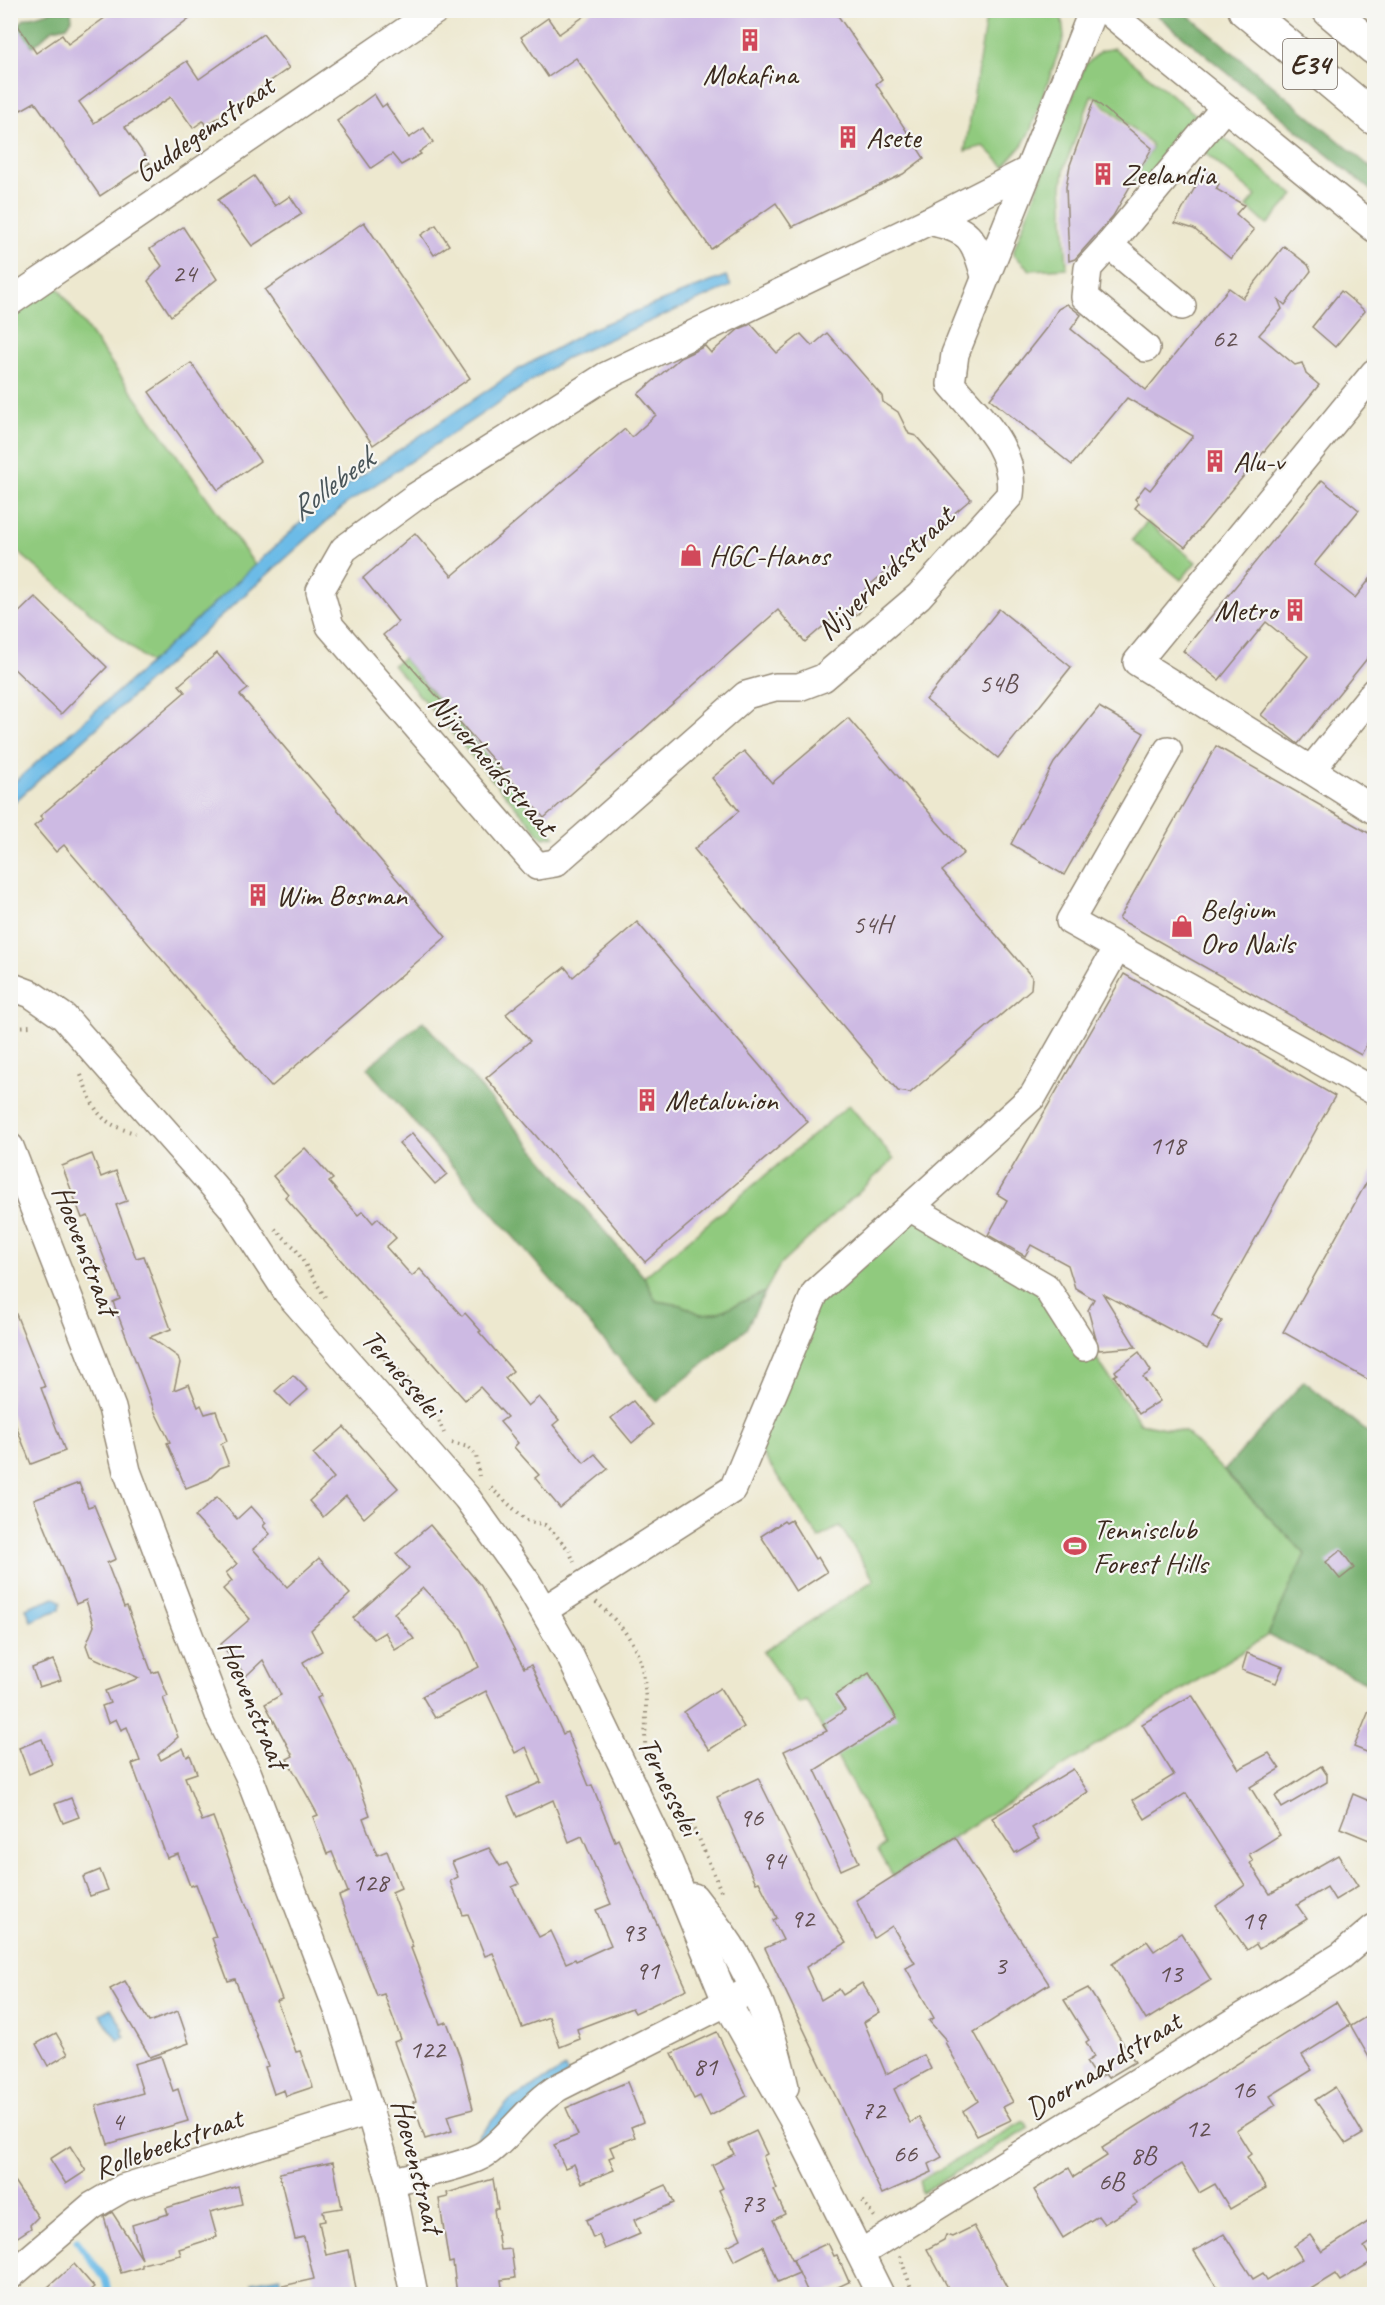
<svg xmlns="http://www.w3.org/2000/svg" width="1385" height="2305" viewBox="0 0 1385 2305" font-family="Caveat,sans-serif">
	<rect width="100%" height="100%" fill="#f6f6f2"/>
	<filter id="ink" filterUnits="userSpaceOnUse"><feTurbulence type="fractalNoise" baseFrequency=".0167" numOctaves="2"/><feDisplacementMap in="SourceGraphic" scale="12" xChannelSelector="R" yChannelSelector="G"/><feConvolveMatrix kernelMatrix="1 2 1 2 8 2 1 2 1" color-interpolation-filters="sRGB"/></filter>
	<filter id="wash" filterUnits="userSpaceOnUse"><feTurbulence type="fractalNoise" baseFrequency=".008" numOctaves="4" result="noise"/><feDisplacementMap in="SourceGraphic" scale="24" xChannelSelector="R" yChannelSelector="G"/><feGaussianBlur stdDeviation="1.35" result="paint"/><feColorMatrix in="noise" values="0 0 0 0 0 0 0 0 0 0 0 0 0 0 0 0 0 1.4 0 .05"/><feComposite in="paint" operator="in"/></filter>
	<g filter="url(#wash)">
		<rect width="100%" height="100%" fill="#ede8cf"/>
		<g fill="#90ca7e" stroke="#667a4e" stroke-width="1.5">
			<polygon points="987,11 1061,11 1064,37 1031,129 1023,144 1004,166 984,146 965,151"/>
			<polygon points="1114,48 1196,115 1178,144 1142,185 1138,186 1132,183 1152,148 1151,144 1092,95 1065,166 1062,186 1067,268 1030,270 1014,255 1014,249 1085,65 1101,51"/>
			<polygon points="1223,137 1294,195 1267,225 1247,207 1256,196 1203,151 1207,145"/>
			<polygon points="56,285 255,565 150,663 11,546 11,319"/>
			<polygon points="1147,522 1196,562 1181,580 1132,540"/>
			<polygon points="403,658 555,836 543,838 393,665"/>
			<polygon points="849,1105 894,1159 780,1265 765,1292 717,1313 700,1314 681,1305 656,1301 644,1277"/>
			<polygon points="905,1201 1048,1286 1140,1423 1185,1432 1305,1554 1268,1635 893,1876 878,1850 885,1845 807,1701 799,1704 763,1652 874,1580 840,1526 819,1538 747,1431 811,1283"/>
			<polygon points="1024,2121 1029,2128 922,2193 919,2181"/>
		</g>
		<g fill="#74ae6d" stroke="#586c46" stroke-width="1.5">
			<polygon points="53,11 71,11 72,19 67,26 53,29 34,46 25,43 15,31 24,19"/>
			<polygon points="1152,11 1183,11 1374,170 1374,193"/>
			<polygon points="423,1021 644,1277 656,1301 681,1305 700,1314 717,1313 765,1292 746,1329 657,1402 367,1068"/>
			<polygon points="1304,1381 1371,1435 1374,1430 1374,1686 1268,1635 1305,1554 1224,1471"/>
		</g>
		<g fill="#6cbbe7" stroke="#547282" stroke-width="1.5">
			<polygon points="726,276 731,286 566,358 346,504 11,805 11,785 150,663 325,500 519,369 591,329"/>
			<polygon points="55,1597 61,1602 60,1609 31,1621 26,1608"/>
			<polygon points="111,2008 124,2030 122,2032 125,2037 118,2041 100,2014"/>
			<polygon points="565,2068 568,2074 485,2143 477,2138 510,2100"/>
			<polygon points="280,2277 283,2291 255,2294 252,2282"/>
		</g>
		<g fill="none" stroke-linecap="round" stroke-linejoin="round">
			<polyline stroke="#6cbbe7" stroke-width="7" points="77,2241 105,2279 109,2294"/>
		</g>
		<g id="blocks">
			<g fill="#cdbae3">
				<polygon points="116,10 200,10 79,102 94,123 187,61 199,79 263,34 289,68 206,126 203,121 193,128 171,97 125,127 150,163 100,196 35,102 21,110 10,95 10,13 36,53 62,35 68,44"/>
				<polygon points="593,10 834,10 882,79 876,84 924,158 903,174 792,227 776,203 711,249 576,58 548,77 521,37 548,18 559,34"/>
				<polygon points="374,94 382,107 386,104 409,138 424,128 433,142 419,152 421,154 401,165 392,154 371,168 337,121"/>
				<polygon points="1094,100 1152,148 1113,216 1075,259 1069,261 1066,187 1070,165"/>
				<polygon points="1202,175 1219,184 1216,189 1244,205 1236,214 1254,230 1231,259 1194,229 1175,223"/>
				<polygon points="254,176 275,206 290,196 302,214 252,246 218,200"/>
				<polygon points="364,222 470,378 373,445 265,290"/>
				<polygon points="436,225 449,245 434,255 421,235"/>
				<polygon points="183,227 217,279 171,316 148,281 162,266 150,249"/>
				<polygon points="1284,246 1308,265 1311,271 1285,305 1278,299 1282,309 1259,335 1295,365 1302,363 1306,374 1319,385 1185,547 1135,508 1139,503 1135,499 1145,486 1150,490 1193,436 1127,398 1072,465 990,399 1047,327 1058,309 1067,304 1081,315 1071,329 1146,390 1229,288 1243,298"/>
				<polygon points="1341,291 1365,311 1335,347 1312,327"/>
				<polygon points="751,324 777,353 801,334 812,346 827,333 882,396 883,402 898,412 909,434 916,436 971,499 865,589 865,605 858,614 848,619 834,617 805,642 778,610 544,818 383,635 398,622 363,578 415,533 452,576 625,429 632,437 656,415 638,394 680,358 705,346 711,353 739,329"/>
				<polygon points="191,363 260,461 218,490 149,392"/>
				<polygon points="1322,480 1359,510 1314,565 1355,598 1374,574 1374,650 1298,744 1261,715 1308,656 1266,622 1219,680 1183,651"/>
				<polygon points="35,597 107,667 61,714 10,665 10,621"/>
				<polygon points="999,609 1071,667 998,758 926,700"/>
				<polygon points="217,653 248,689 240,695 446,937 271,1087 64,845 56,852 34,826 43,819 40,816 185,692 179,685"/>
				<polygon points="1099,707 1144,733 1064,875 1011,844 1054,763"/>
				<polygon points="848,718 964,853 942,871 1032,977 1031,989 910,1093 898,1091 694,849 739,811 712,778 744,751 772,783"/>
				<polygon points="1216,746 1374,836 1374,1030 1361,1055 1119,919"/>
				<polygon points="637,922 808,1122 645,1262 486,1078 530,1041 506,1014 565,967 573,977"/>
				<polygon points="1124,974 1335,1096 1212,1316 1222,1321 1207,1349 1103,1294 1136,1347 1099,1350 1088,1310 1094,1299 1075,1288 1068,1265 1031,1245 1025,1256 988,1235 1007,1200 997,1194"/>
				<polygon points="412,1133 447,1174 435,1184 399,1143"/>
				<polygon points="305,1148 333,1179 329,1182 358,1215 363,1211 373,1223 378,1218 396,1238 386,1247 412,1276 420,1269 462,1316 465,1313 481,1331 479,1332 513,1371 505,1378 528,1406 539,1397 559,1420 553,1425 584,1463 595,1454 608,1469 560,1508 535,1478 539,1475 514,1447 518,1443 500,1422 507,1417 480,1387 465,1400 285,1197 288,1194 273,1176"/>
				<polygon points="92,1154 101,1177 116,1171 127,1201 116,1205 136,1258 144,1256 171,1329 150,1337 178,1357 180,1363 174,1390 189,1384 198,1407 201,1405 205,1414 216,1411 227,1441 221,1444 229,1465 220,1468 209,1479 186,1488 167,1443 170,1442 155,1412 113,1302 120,1299 88,1216 82,1218 62,1166"/>
				<polygon points="1374,1169 1374,1383 1283,1332"/>
				<polygon points="12,1304 45,1387 41,1388 65,1451 31,1464 10,1411"/>
				<polygon points="1139,1352 1151,1371 1143,1377 1160,1401 1139,1414 1114,1376 1117,1374 1115,1371"/>
				<polygon points="293,1375 308,1390 290,1406 275,1391"/>
				<polygon points="633,1401 653,1425 632,1443 611,1418"/>
				<polygon points="344,1427 398,1488 364,1518 346,1496 323,1517 309,1501 334,1478 313,1454"/>
				<polygon points="79,1483 88,1507 94,1505 116,1559 107,1563 124,1607 127,1606 152,1673 158,1671 168,1696 163,1698 178,1737 158,1755 161,1760 183,1748 187,1757 190,1755 197,1773 185,1777 202,1821 213,1817 282,1999 277,2001 296,2052 300,2051 313,2087 286,2096 284,2090 274,2094 265,2067 268,2066 235,1979 228,1981 212,1938 216,1937 196,1884 190,1886 178,1854 167,1858 132,1764 140,1761 127,1727 121,1730 116,1719 108,1723 102,1706 110,1703 105,1691 139,1678 90,1656 86,1645 94,1626 86,1600 76,1604 34,1500"/>
				<polygon points="217,1497 237,1519 251,1506 266,1523 263,1526 270,1534 253,1549 287,1587 319,1558 350,1594 311,1630 322,1651 303,1662 321,1696 317,1698 335,1735 353,1768 370,1815 363,1818 377,1855 387,1851 401,1888 392,1892 413,1947 411,1948 440,2024 447,2022 460,2057 473,2109 447,2116 452,2131 425,2139 413,2102 416,2101 394,2042 401,2039 384,1994 377,1996 339,1896 348,1892 332,1852 327,1854 313,1817 318,1815 287,1759 293,1756 265,1704 281,1695 263,1660 246,1676 221,1644 250,1619 223,1589 232,1581 226,1573 237,1564 195,1517"/>
				<polygon points="791,1520 815,1559 818,1557 827,1572 796,1592 761,1536 784,1521 786,1523"/>
				<polygon points="430,1525 481,1586 524,1668 531,1665 563,1734 567,1732 589,1786 592,1785 615,1841 618,1839 687,1989 635,2013 632,2008 577,2029 580,2039 560,2047 549,2017 522,2027 493,1953 485,1956 468,1914 463,1915 450,1881 458,1877 452,1862 489,1848 500,1866 507,1863 519,1884 512,1887 539,1937 551,1931 566,1963 575,1959 576,1961 611,1945 596,1910 611,1904 582,1836 569,1842 553,1800 517,1817 508,1797 541,1782 526,1747 515,1753 486,1691 435,1718 422,1696 479,1667 462,1630 423,1588 394,1613 414,1639 395,1650 385,1632 374,1639 353,1618 409,1568 396,1554"/>
				<polygon points="1341,1550 1354,1568 1340,1579 1326,1562"/>
				<polygon points="1247,1653 1283,1667 1276,1683 1242,1670"/>
				<polygon points="53,1660 61,1680 39,1687 32,1668"/>
				<polygon points="869,1673 897,1718 815,1770 859,1862 841,1870 784,1751 827,1731 823,1725 845,1710 835,1695"/>
				<polygon points="720,1688 744,1727 709,1750 684,1712"/>
				<polygon points="1192,1695 1239,1769 1269,1753 1280,1769 1250,1787 1280,1835 1249,1854 1253,1861 1250,1863 1270,1894 1338,1855 1358,1886 1335,1900 1327,1887 1297,1905 1307,1919 1259,1949 1256,1944 1247,1950 1216,1906 1245,1885 1186,1793 1145,1819 1133,1800 1174,1775 1142,1724"/>
				<polygon points="1374,1699 1374,1755 1354,1747"/>
				<polygon points="42,1739 52,1764 29,1774 19,1748"/>
				<polygon points="1321,1766 1327,1775 1327,1782 1282,1808 1275,1796"/>
				<polygon points="1073,1769 1088,1792 1032,1828 1039,1839 1015,1853 992,1818"/>
				<polygon points="758,1778 818,1899 846,1943 806,1967 821,2000 839,1989 843,1995 862,1983 880,2012 864,2022 886,2074 924,2055 931,2069 894,2089 910,2123 919,2117 942,2157 929,2164 932,2172 882,2194 765,1948 783,1940 773,1920 777,1918 759,1882 756,1883 717,1797"/>
				<polygon points="1353,1794 1374,1803 1374,1842 1340,1828"/>
				<polygon points="71,1798 79,1817 63,1823 55,1804"/>
				<polygon points="955,1837 1049,1984 974,2032 1013,2102 1003,2107 1011,2120 977,2136 963,2111 978,2101 945,2042 947,2041 929,2021 934,2018 906,1968 915,1963 892,1926 874,1938 856,1900"/>
				<polygon points="100,1870 108,1890 90,1896 83,1877"/>
				<polygon points="1181,1933 1211,1980 1146,2020 1112,1964 1147,1941 1154,1951"/>
				<polygon points="125,1981 149,2022 178,2011 189,2043 150,2057 110,1989"/>
				<polygon points="1088,1988 1135,2062 1108,2078 1105,2074 1097,2079 1086,2062 1094,2057 1086,2042 1089,2040 1064,2000"/>
				<polygon points="1336,2002 1350,2025 1302,2055 1312,2070 1270,2096 1276,2105 1236,2130 1251,2154 1247,2157 1266,2188 1230,2209 1215,2184 1199,2193 1181,2164 1132,2195 1137,2204 1104,2224 1098,2216 1063,2238 1034,2190 1069,2168 1074,2177 1107,2156 1102,2148"/>
				<polygon points="1374,2012 1374,2066 1351,2026"/>
				<polygon points="717,2032 747,2096 710,2116 700,2096 694,2099 672,2053"/>
				<polygon points="56,2033 68,2054 48,2066 36,2044"/>
				<polygon points="161,2056 173,2091 178,2089 188,2121 108,2144 96,2106 143,2093 134,2064"/>
				<polygon points="627,2082 643,2122 631,2127 635,2137 610,2147 614,2156 609,2158 614,2170 582,2183 574,2164 565,2168 554,2145 578,2135 566,2108"/>
				<polygon points="1335,2087 1363,2134 1346,2144 1315,2100"/>
				<polygon points="756,2131 767,2154 763,2156 777,2189 774,2190 785,2214 773,2220 799,2273 778,2282 763,2246 734,2261 727,2246 741,2239 723,2198 719,2190 723,2188 712,2165 734,2154 729,2144"/>
				<polygon points="70,2146 86,2171 66,2184 50,2159"/>
				<polygon points="333,2162 342,2208 323,2211 325,2221 319,2222 326,2255 349,2250 357,2295 278,2295 278,2287 314,2279 304,2237 295,2239 279,2173"/>
				<polygon points="10,2175 38,2217 30,2225 31,2228 10,2242"/>
				<polygon points="493,2179 498,2209 494,2209 500,2250 511,2249 515,2278 501,2280 503,2295 457,2295 453,2262 449,2263 439,2199 448,2197 447,2193"/>
				<polygon points="666,2185 674,2203 634,2220 640,2234 605,2249 599,2235 593,2238 586,2220"/>
				<polygon points="238,2186 242,2204 210,2212 217,2237 179,2249 181,2255 142,2264 142,2267 121,2273 104,2217 112,2212 142,2259 132,2225 168,2214 166,2208"/>
				<polygon points="1374,2218 1374,2240 1364,2247 1373,2261 1340,2281 1335,2274 1301,2295 1222,2295 1194,2251 1224,2234 1253,2279 1263,2273 1267,2280 1302,2259 1294,2246 1310,2235 1322,2252"/>
				<polygon points="974,2226 1011,2295 952,2295 932,2258 927,2249 944,2240 946,2235 952,2237"/>
				<polygon points="828,2243 834,2256 837,2255 849,2282 821,2295 809,2295 793,2259"/>
				<polygon points="74,2264 94,2287 84,2295 39,2295"/>
			</g>
		</g>
	</g>
	<g filter="url(#ink)">
		<use href="#blocks" fill-opacity="0" stroke="#948976" stroke-width="1.5"/>
		<g fill="none" stroke-linecap="round" stroke-linejoin="round">
			<g stroke="#948976" stroke-width="30">
				<g id="minor">
					<polyline points="1106,10 1374,228"/>
					<path d="M1027,171l-98,50 -323,155 -191,121 -71,52 -24,42 10,35 207,240 18,-3 191,-168 29,-8h24l24,-9 96,-82 91,-101c6,-48 -30,-76 -59,-111l4,-30 138,-344"/>
					<path d="M929,221c41,9 44,15 56,55"/>
					<polyline points="1109,245 1088,268 1085,297 1146,348"/>
					<polyline points="10,302 436,10"/>
					<polyline points="1182,306 1109,245 1225,107"/>
					<polyline points="1374,373 1137,662 1311,770 1374,692"/>
					<polyline points="1168,750 1070,921 1374,1091"/>
					<polyline points="1311,770 1374,810"/>
					<polyline points="10,986 31,994 64,1017 231,1206 287,1292 467,1498 527,1582 571,1658 669,1862 726,2001 792,2118 880,2294"/>
					<polyline points="10,1147 112,1408 127,1471 220,1717 248,1774 341,2018 391,2182 414,2294"/>
					<polyline points="911,1208 1046,1287 1084,1347"/>
					<polyline points="544,1610 733,1489 815,1293 1033,1096 1117,948"/>
					<path d="M694,1897c12,16 25,31 36,48 28,43 44,93 55,142"/>
					<path d="M391,2182c24,-7 78,-16 97,-30 26,-20 43,-48 71,-65l194,-98"/>
					<polyline points="861,2253 1341,1956 1374,1928"/>
					<polyline points="10,2276 92,2206 123,2188 370,2111"/>
				</g>
			</g>
			<g stroke="#948976" stroke-width="36">
				<g id="highway">
					<polyline points="1245,10 1374,118"/>
					<polyline points="1329,10 1374,48"/>
				</g>
			</g>
			<g stroke="#948976" stroke-width="4" stroke-dasharray="1.5 4.5" stroke-linecap="butt">
				<polyline points="10,1025 17,1015"/>
				<polyline points="10,1027 32,1026"/>
				<path d="M81,1075c13,34 16,48 54,58"/>
				<polyline points="275,1229 295,1248 325,1297"/>
				<path d="M370,1347c34,27 57,45 74,86"/>
				<polyline points="452,1443 468,1447 476,1455 479,1476"/>
				<polyline points="491,1488 526,1520 545,1525 553,1532 569,1550 574,1562"/>
				<path d="M596,1602c40,35 50,58 50,111 0,13 -2,28 0,42"/>
				<polyline points="651,1764 698,1836 721,1891"/>
				<polyline points="863,2201 874,2217"/>
				<polyline points="900,2256 913,2294"/>
			</g>
			<use href="#minor" stroke="#fff" stroke-width="27"/>
			<use href="#highway" stroke="#fff" stroke-width="33"/>
		</g>
	</g>
	<defs>
		<g id="building-bare" transform="scale(1.8)"><path d="M-4-6H4V6H1V3H-1V6H-4ZM-2.5-4.3h1.7v1.8h-1.7ZM.8-4.3h1.7v1.8H.8ZM-2.5-1h1.7V.8h-1.7ZM.8-1h1.7V.8H.8Z" fill="#d1495b" stroke="#f6f6f2" stroke-width="2.5" paint-order="stroke"/></g>
		<g id="shop-bare" transform="scale(1.8)"><path d="M-5-2.5h2.3a2.7 3.5 0 0 1 5.4 0H5L5.5 6h-11ZM-1.5-2.5h3a1.5 2.3 0 0 0-3 0Z" fill="#d1495b" stroke="#f6f6f2" stroke-width="2.5" paint-order="stroke"/></g>
		<g id="stadium-bare" transform="scale(1.8)"><path d="M0-5a6.5 5 0 1 0 0 10a6.5 5 0 1 0 0-10ZM-3.5-1.8h7v3.6h-7Z" fill="#d1495b" stroke="#f6f6f2" stroke-width="2.5" paint-order="stroke"/></g>
	</defs>
	<g fill-rule="evenodd">
		<use href="#building-bare" x="750" y="40"/>
		<use href="#building-bare" x="848" y="137"/>
		<use href="#building-bare" x="1103" y="174"/>
		<use href="#building-bare" x="1215" y="461"/>
		<use href="#shop-bare" x="691" y="555"/>
		<use href="#building-bare" x="1295" y="610"/>
		<use href="#building-bare" x="258" y="895"/>
		<use href="#shop-bare" x="1182" y="926"/>
		<use href="#building-bare" x="647" y="1100"/>
		<use href="#stadium-bare" x="1075" y="1546"/>
	</g>
	<g text-anchor="middle" stroke-width="4.5" stroke-linejoin="round" paint-order="stroke">
		<g font-size="27" fill="#604e4f">
			<text x="184" y="282">24</text>
			<text x="1224" y="347">62</text>
			<text x="998" y="692">54B</text>
			<text x="872" y="933">54H</text>
			<text x="1167" y="1154">118</text>
			<text x="751" y="1826">96</text>
			<text x="773" y="1869">94</text>
			<text x="370" y="1891">128</text>
			<text x="802" y="1927">92</text>
			<text x="1253" y="1929">19</text>
			<text x="633" y="1941">93</text>
			<text x="1000" y="1974">3</text>
			<text x="647" y="1979">91</text>
			<text x="1170" y="1982">13</text>
			<text x="427" y="2058">122</text>
			<text x="705" y="2075">81</text>
			<text x="1243" y="2098">16</text>
			<text x="873" y="2119">72</text>
			<text x="117" y="2130">4</text>
			<text x="1197" y="2137">12</text>
			<text x="905" y="2162">66</text>
			<text x="1143" y="2164">8B</text>
			<text x="1111" y="2190">6B</text>
			<text x="752" y="2212">73</text>
		</g>
		<rect fill="#f6f6f2" stroke="#73675e" stroke-width="1.5" x="1283" y="39" width="54" height="50" rx="4.5"/>
		<g font-size="28" font-weight="bold" fill="#3b2a1e">
			<text x="1310" y="74">E34</text>
		</g>
		<g font-size="30" fill="#3b2a1e" stroke="#f6f6f2" text-anchor="start">
			<text x="750" y="84" text-anchor="middle">Mokafina</text>
			<text x="866" y="147">Asete</text>
			<text x="1121" y="184">Zeelandia</text>
			<text x="1233" y="471">Alu-v</text>
			<text x="709" y="565">HGC-Hanos</text>
			<text x="1277" y="620" text-anchor="end">Metro</text>
			<text x="276" y="905">Wim Bosman</text>
			<text x="1200" y="919">Belgium<tspan x="1200" dy="34">Oro Nails</tspan></text>
			<text x="665" y="1110">Metalunion</text>
			<text x="1093" y="1539">Tennisclub<tspan x="1093" dy="34">Forest Hills</tspan></text>
		</g>
		<g font-size="30" fill="#3b2a1e" stroke="#f6f6f2">
			<text transform="translate(204 129) rotate(-35)" y="10">Guddegemstraat</text>
			<text transform="translate(885 573) rotate(-44)" y="10">Nijverheidsstraat</text>
			<text transform="translate(493 764) rotate(49)" y="10">Nijverheidsstraat</text>
			<text transform="translate(86 1250) rotate(69)" y="10">Hoevenstraat</text>
			<text transform="translate(402 1373) rotate(49)" y="10">Ternesselei</text>
			<text transform="translate(254 1704) rotate(67)" y="10">Hoevenstraat</text>
			<text transform="translate(669 1786) rotate(64)" y="10">Ternesselei</text>
			<text transform="translate(1103 2065) rotate(-32)" y="10">Doornaardstraat</text>
			<text transform="translate(168 2143) rotate(-20)" y="10">Rollebeekstraat</text>
			<text transform="translate(418 2166) rotate(76)" y="10">Hoevenstraat</text>
		</g>
		<g font-size="32" font-style="italic" fill="#4a565a" stroke="#f6f6f2">
			<text transform="translate(331 484) rotate(-37)" y="11">Rollebeek</text>
		</g>
	</g>
	<rect width="1385" height="2305" fill="none" stroke="#f6f6f2" stroke-width="36"/>
</svg>
